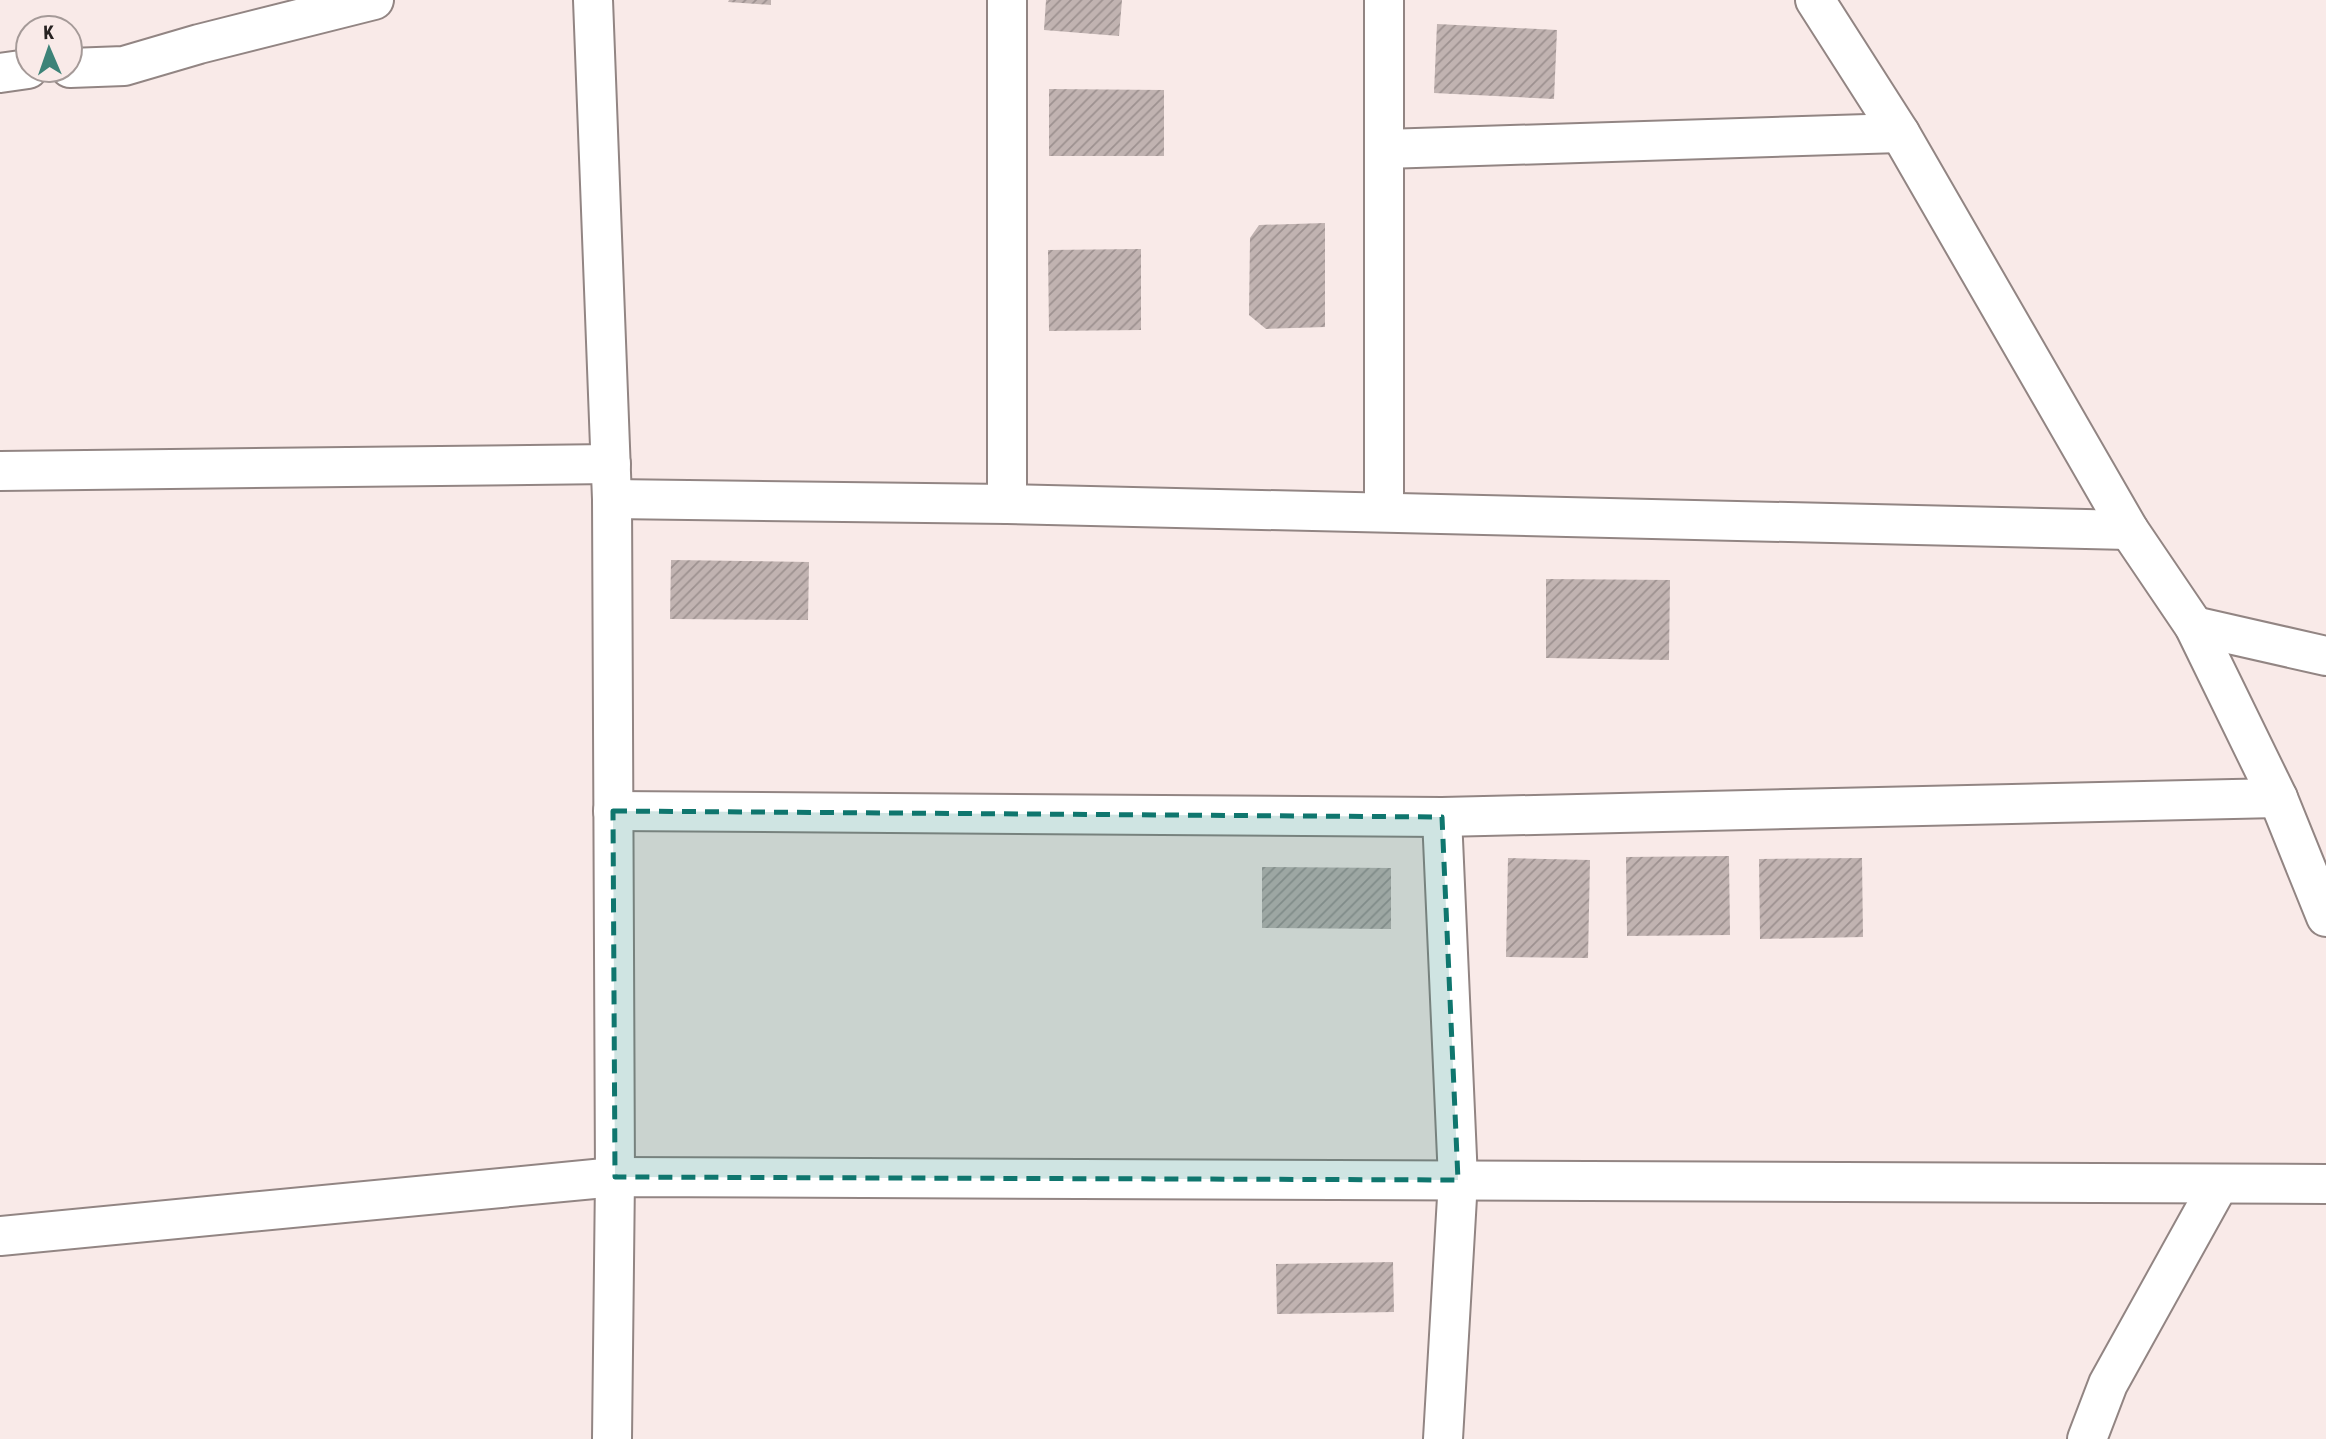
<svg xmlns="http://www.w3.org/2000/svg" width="2326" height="1439" viewBox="0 0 2326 1439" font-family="'Roboto Condensed',sans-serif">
	<defs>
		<pattern id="building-hatch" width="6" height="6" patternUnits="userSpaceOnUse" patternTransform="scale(1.75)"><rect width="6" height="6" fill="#c1b3b1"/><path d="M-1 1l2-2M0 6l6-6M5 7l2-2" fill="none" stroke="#9d9190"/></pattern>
	</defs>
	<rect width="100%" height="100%" fill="#f9eae8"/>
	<g fill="url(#building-hatch)">
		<polygon points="729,0 771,0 771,5 728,2"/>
		<polygon points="1046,0 1122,0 1119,36 1044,30"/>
		<polygon points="1437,24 1557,30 1554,99 1434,93"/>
		<polygon points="1049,89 1164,90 1164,156 1049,156"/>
		<polygon points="1325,223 1325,327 1266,329 1249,315 1250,238 1259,225"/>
		<polygon points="1141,249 1141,330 1049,331 1048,250"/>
		<polygon points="671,560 809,562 808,620 670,619"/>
		<polygon points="1546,579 1670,580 1669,660 1546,658"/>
		<polygon points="1729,856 1730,935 1627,936 1626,857"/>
		<polygon points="1508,858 1590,860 1588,958 1506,957"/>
		<polygon points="1862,858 1863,937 1760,939 1759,859"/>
		<polygon points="1262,867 1391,868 1391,929 1262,928"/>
		<polygon points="1393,1262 1394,1312 1277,1314 1276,1264"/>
	</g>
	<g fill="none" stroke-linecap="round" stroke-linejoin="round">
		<g stroke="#928583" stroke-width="42">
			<g id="minor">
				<polyline points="593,0 612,499 615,1177 612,1439"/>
				<polyline points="1007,0 1007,504"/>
				<polyline points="70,68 124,66 199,44 374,0"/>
				<polyline points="0,73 28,69"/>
				<polyline points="1384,149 1900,133"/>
				<polyline points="0,471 611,464"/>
				<polyline points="612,499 1007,504 2129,530"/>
				<polyline points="1384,512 1384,0"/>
				<polyline points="2194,626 2326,656"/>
				<polyline points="613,811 1442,817 2278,798"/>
				<polyline points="1442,817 1458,1180 1443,1439"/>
				<polyline points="0,1236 615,1177 2326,1184"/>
				<polyline points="2087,1439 2108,1384 2219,1184"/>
			</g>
		</g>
		<g stroke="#928583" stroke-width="42">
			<polyline id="tertiary" points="1815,0 1900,133 2129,530 2194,626 2278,798 2326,917"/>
		</g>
		<use href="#minor" stroke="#fff" stroke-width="38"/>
		<use href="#tertiary" stroke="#fff" stroke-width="38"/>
	</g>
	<path fill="#0f766e" fill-opacity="0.2" stroke="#0f766e" stroke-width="5" stroke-dasharray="14 9" stroke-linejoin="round" d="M613,811l829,6 16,363 -843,-3z"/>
	<g transform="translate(49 49) rotate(358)"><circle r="33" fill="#f9eae8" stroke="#a59a98" stroke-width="2"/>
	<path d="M0-5L12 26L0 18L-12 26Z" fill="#3d8378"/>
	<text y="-10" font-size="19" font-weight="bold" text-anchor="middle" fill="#272221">K</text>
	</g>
</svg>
